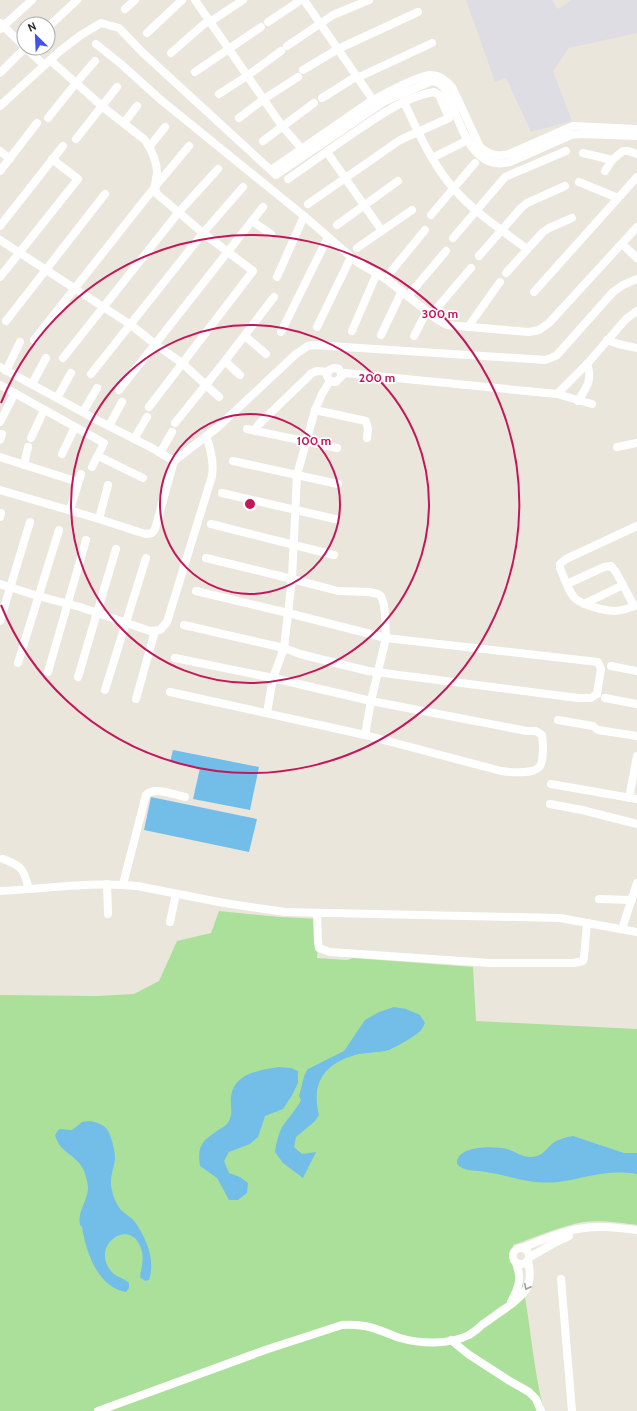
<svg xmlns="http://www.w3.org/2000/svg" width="637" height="1411" viewBox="0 0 637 1411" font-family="Cabin,sans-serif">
	<rect width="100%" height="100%" fill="#ebe6dc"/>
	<polygon fill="#dfdde4" points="466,0 552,0 558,9 572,0 637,0 637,33 569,48 553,71 572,121 531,132 506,78 495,82"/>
	<path fill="#abe09b" d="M219,911l61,6 40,2 -3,39 30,2 6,-2 120,9 3,54 161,8v196c-16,-2 -37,-5 -53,-3 -24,4 -48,15 -71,23 17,54 17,111 31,166h-544v-416l97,1 37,-2 25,-13 18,-40 34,-8z"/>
	<g fill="#73bde9">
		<polygon points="173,750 259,767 250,810 193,799 200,768 170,762"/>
		<polygon points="151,797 257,819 249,852 144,830"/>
		<path d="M394,1007l12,2 14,6 5,8c-2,4 -4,8 -7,10 -6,5 -22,14 -29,17 -11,3 -23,2 -34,5 -31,9 -44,28 -36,60l-4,6 -19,16 -2,10 8,7 14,-2 -13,26 -20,-15 -8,-11c1,-8 3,-17 7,-25 6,-9 14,-17 19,-27l-2,-4c3,-8 4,-22 9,-27l36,-18 21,-31 14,-8z"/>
		<path d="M279,1067l12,1 7,3v12l-7,14 -8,12 -18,7 -7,21 -8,7 -21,8 -5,9 5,12 11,4 8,6 -1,10 -9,7h-9l-12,-22 -17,-12c-3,-20 2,-25 17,-35 3,-2 8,-5 10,-7 7,-10 3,-17 4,-27 3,-24 29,-27 48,-30z"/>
		<path d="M90,1121c5,1 12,3 16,7 5,5 10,26 9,32 -2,11 -6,20 -3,30 1,7 5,15 9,20 4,4 10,7 14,12 11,16 21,38 14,58l-4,1 -5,-4c1,-8 4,-17 2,-25 -9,-38 -53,-7 -31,19 4,6 13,7 18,12v5l-3,4c-29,-5 -40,-41 -44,-65l-2,-2c-3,-13 7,-23 8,-36 0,-6 -2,-13 -4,-18 -6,-16 -24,-17 -29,-36l4,-6 13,1 10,-8z"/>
		<path d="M573,1136l51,17h13v21c-32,-5 -49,4 -79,8 -25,3 -48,-6 -72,-10 -9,-2 -23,0 -29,-8 -1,-19 37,-18 50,-15 8,2 14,8 23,8 12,0 15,-7 23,-14 6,-4 13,-6 20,-7z"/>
	</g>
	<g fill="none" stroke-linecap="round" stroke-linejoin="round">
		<g stroke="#fff" stroke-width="8">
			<polyline points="195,0 282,126 302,149"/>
			<polyline points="304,0 373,100"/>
			<polyline points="125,9 135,0"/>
			<polyline points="268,22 301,0"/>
			<polyline points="0,23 24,46"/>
			<polyline points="48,27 77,0"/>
			<polyline points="0,29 32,0"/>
			<polyline points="147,33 182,0"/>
			<polyline points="96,44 121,64 161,100 304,216 357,262 386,279 438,320 447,325 529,332 539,330 549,323 637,227"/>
			<polyline points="287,46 333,15 369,0"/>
			<polyline points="26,48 44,65"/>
			<polyline points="171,53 204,24 210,22 243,0"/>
			<path d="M95,61l-19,22 27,24 42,33c6,9 12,22 12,33 -1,9 -4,12 0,21l46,39 50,38 -104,136"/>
			<polyline points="303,70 338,49 418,12"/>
			<polyline points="195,72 261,27"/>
			<polyline points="0,73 25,48"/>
			<polyline points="357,78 432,43"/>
			<polyline points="219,94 247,76 281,51"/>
			<polyline points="322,98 357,76"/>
			<path d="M404,102c14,30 28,62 50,87 21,24 48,41 73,60"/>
			<path d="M0,106l60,-55 21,-16 20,-12 18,5 23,24 134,123 109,-74 47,-20 7,2 5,5c16,28 24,85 66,74l61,-27 10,-1 56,2"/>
			<polyline points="48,118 76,83 50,60"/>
			<polyline points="239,118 264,99 298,77"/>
			<polyline points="124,123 137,106"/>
			<polyline points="76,139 117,87"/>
			<polyline points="263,141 314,103"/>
			<polyline points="150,146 165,127"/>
			<polyline points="0,151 10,159"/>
			<polyline points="327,152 382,231"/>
			<polyline points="583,153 612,160"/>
			<polyline points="432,158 468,140"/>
			<path d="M271,170l97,-67c10,-6 53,-29 63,-28 9,0 15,5 21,12l28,60c10,8 18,10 29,7l64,-28 64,3"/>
			<polyline points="0,171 37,123"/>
			<polyline points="605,171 612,160 623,151 628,151 637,154"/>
			<path d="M288,179c20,-14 41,-29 61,-43 26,-17 54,-39 85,-44l5,3 10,23 -49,22 -92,64"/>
			<polyline points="579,182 618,198"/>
			<polyline points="431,215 475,163"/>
			<polyline points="252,221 271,234"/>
			<polyline points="337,225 398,181"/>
			<polyline points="0,226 63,146"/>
			<polyline points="453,238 505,177 566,151"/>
			<polyline points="0,240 131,325 155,344 182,363 219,397"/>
			<polyline points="622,244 637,258"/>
			<polyline points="357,248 412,210"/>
			<polyline points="479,256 521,208 527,203 565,186"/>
			<polyline points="506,273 543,232 549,228 572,218"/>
			<polyline points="0,277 78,179 52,159"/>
			<polyline points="277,277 304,216"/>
			<polyline points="385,279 425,230"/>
			<polyline points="534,292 637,177"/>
			<polyline points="408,296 446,251"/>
			<polyline points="431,315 471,268"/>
			<polyline points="6,321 105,194"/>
			<polyline points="317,327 351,257"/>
			<polyline points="468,327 500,282"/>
			<polyline points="352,331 377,273"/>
			<polyline points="281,332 328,237"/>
			<polyline points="381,335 402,291"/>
			<polyline points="245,336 266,354"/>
			<polyline points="414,336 427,311"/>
			<polyline points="34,340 154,188 189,146"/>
			<polyline points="607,340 618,344 637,348"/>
			<polyline points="63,358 178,213 218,169"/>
			<polyline points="225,361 240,375"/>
			<polyline points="0,367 97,420 152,448 174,461"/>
			<polygon points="334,368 339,369 341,374 345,373 336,382 330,381 327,376 329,370"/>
			<polyline points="6,371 20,342"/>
			<polyline points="345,373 557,394 587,364 626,319 637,311"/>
			<polyline points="91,374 203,233 243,187"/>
			<polyline points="32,384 46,358"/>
			<polyline points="0,385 104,443 92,467"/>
			<polyline points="119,390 263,207"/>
			<polyline points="557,394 592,404"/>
			<polyline points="57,398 71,373"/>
			<path d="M578,401c8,-13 15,-21 9,-37"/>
			<polyline points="315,410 366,421 368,429 367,438"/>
			<polyline points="83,412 97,388"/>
			<polyline points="0,422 15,393"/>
			<polyline points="175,423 225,361 274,297"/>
			<polyline points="109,426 122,402"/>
			<polyline points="247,429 337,448"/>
			<polyline points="255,431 258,425 312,373 317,371 328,372"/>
			<polyline points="31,438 44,410"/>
			<polyline points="134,439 147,417"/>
			<polyline points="0,440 2,434"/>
			<polyline points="617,447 637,443"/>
			<polyline points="160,453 172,432"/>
			<polyline points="62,454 75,427"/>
			<polyline points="98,456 143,478"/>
			<polyline points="0,457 78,482"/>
			<polyline points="233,461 338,484"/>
			<polyline points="24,465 28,447"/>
			<polyline points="0,490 99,519 139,532 146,534 152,533 155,529 174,461 218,427 296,354 308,346 314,345 545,360 551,358 557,355 613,292 623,285 637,279"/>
			<polyline points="222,493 335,519"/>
			<polyline points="70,510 81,474"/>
			<polyline points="0,517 1,513"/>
			<polyline points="99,519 108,485"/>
			<polyline points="211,524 334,555"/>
			<path d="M637,526l-71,33 -6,5v4c4,9 7,20 13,28 6,9 33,15 43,15 8,-1 14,-3 21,-6"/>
			<polyline points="206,558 292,579 338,591 369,592 378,594 381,596 384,605 385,616 386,638 371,701 365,735"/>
			<path d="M0,584l38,12 42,11 70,24 10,-1 7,-8 45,-146c2,-14 -1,-27 -6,-40"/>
			<polyline points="567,584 604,567 611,566 616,572 634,606"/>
			<polyline points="584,604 623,585"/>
			<polyline points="0,621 30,522"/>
			<polyline points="184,625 284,648 300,654 368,671 578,698 591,698 597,694 601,669 598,662 386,638 288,613 196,591"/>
			<polyline points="18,663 59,530"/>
			<polyline points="611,666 637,671"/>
			<polyline points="48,672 86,540"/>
			<polyline points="78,677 116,549"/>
			<polyline points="105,690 146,558"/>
			<path d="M170,692l195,43 136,36c10,1 33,4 39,-5 4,-5 3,-24 2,-31l-6,-4h-9l-156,-30 -98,-23 -98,-20"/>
			<polyline points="605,698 637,704"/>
			<polyline points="136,699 155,631"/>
			<polyline points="267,713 273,678 284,648 292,579 297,475 315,410 322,394 330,381"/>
			<polyline points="558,720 593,726 598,730 637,736"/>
			<polyline points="551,784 637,799"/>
			<polyline points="629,798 637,756"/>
			<polyline points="550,804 582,810 637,824"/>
			<path d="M3,859c21,8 20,10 26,30"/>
			<polyline points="107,884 108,914"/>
			<path d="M123,884l23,-89c9,-9 29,0 39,2"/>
			<path d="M0,891c46,-2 91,-10 137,-5l87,17 61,9 275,6 77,14"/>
			<polyline points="599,899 632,900"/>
			<polyline points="317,913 318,942 319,948 330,952 490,963 574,963 583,961 584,957 587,923"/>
			<polyline points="170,922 176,894"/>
			<polyline points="622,929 637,883"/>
			<circle cx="521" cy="1256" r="8"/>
			<path d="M522,1248c18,-7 37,-16 56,-19 19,-4 40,-1 59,1"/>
			<polyline points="530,1257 556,1242 569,1236"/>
			<polyline points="561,1279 572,1411"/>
			<path d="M511,1302c8,-15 11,-23 5,-39"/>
			<polyline points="451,1340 468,1354 508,1380 529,1392 536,1399 541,1411"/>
			<path d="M98,1411l170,-62 74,-24c25,-2 36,5 58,13 21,6 49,7 69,-3 5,-3 10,-7 14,-11 8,-5 15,-11 23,-16 19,-13 28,-23 22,-47"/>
		</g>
	</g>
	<defs><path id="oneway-chevron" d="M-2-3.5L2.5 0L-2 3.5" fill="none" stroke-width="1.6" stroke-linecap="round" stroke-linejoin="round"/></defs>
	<use stroke="#9f9f9f" href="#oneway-chevron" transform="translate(527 1287) rotate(116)"/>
	<g fill="none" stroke="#c2185b" stroke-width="2">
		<circle cx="250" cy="504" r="90"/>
		<circle cx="250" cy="504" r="179"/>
		<path d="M1 403A269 269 0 1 1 1 605"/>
	</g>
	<circle cx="250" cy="504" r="6" fill="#c2185b" stroke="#fff" stroke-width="2"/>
	<g font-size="12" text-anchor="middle" font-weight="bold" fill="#c2185b" stroke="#fff" stroke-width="3.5" stroke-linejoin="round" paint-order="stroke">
		<text x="440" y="318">300 m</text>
		<text x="377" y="382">200 m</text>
		<text x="314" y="445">100 m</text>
	</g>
	<g transform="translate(36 36) rotate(336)"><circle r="19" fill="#ffffff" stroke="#aaaaaa"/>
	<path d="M0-3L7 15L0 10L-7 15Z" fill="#4251f2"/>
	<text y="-6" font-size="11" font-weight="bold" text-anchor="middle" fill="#2a2a2a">N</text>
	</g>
</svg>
